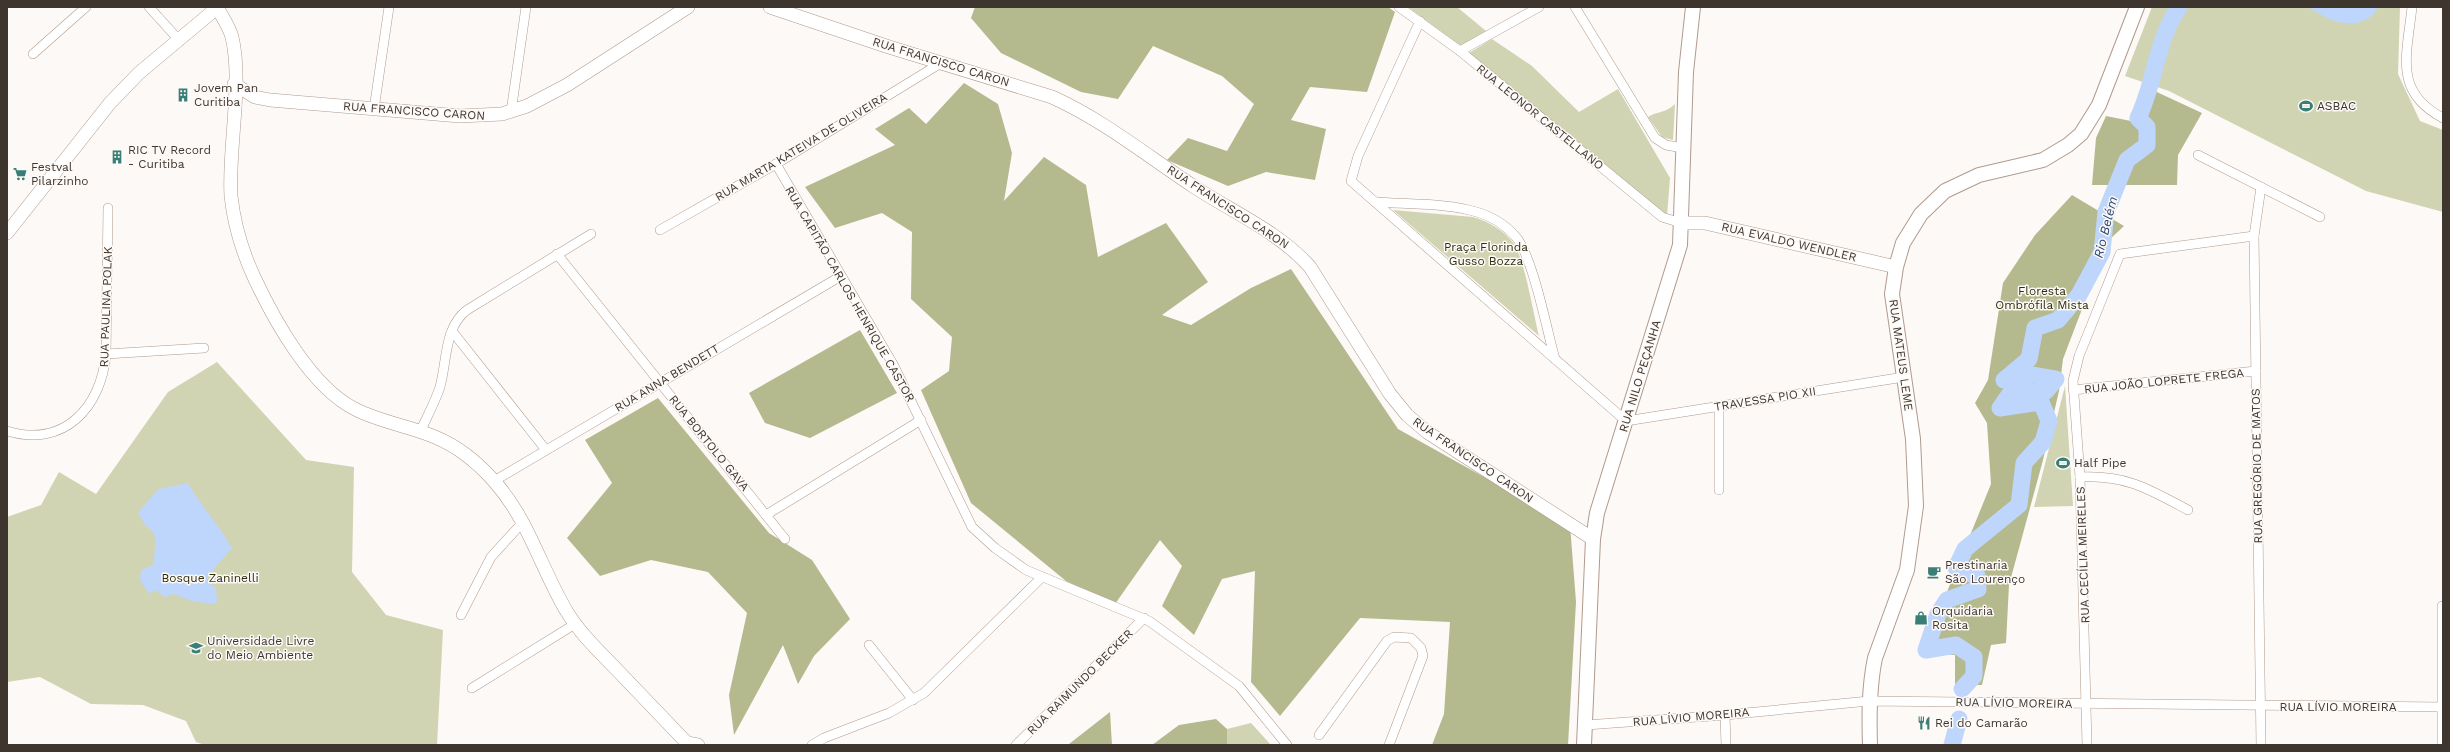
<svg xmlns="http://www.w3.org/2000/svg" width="2450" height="752" viewBox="0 0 2450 752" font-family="'Work Sans',sans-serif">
	<rect width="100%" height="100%" fill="#fdf9f6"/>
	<g fill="#d0d4b2">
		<polygon points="1408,7 1457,7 1486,31 1461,46"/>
		<polygon points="2152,7 2400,7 2398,74 2420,121 2443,130 2443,212 2366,191 2169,91 2125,76"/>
		<polygon points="1492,39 1532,66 1579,112 1618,89 1670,178 1667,216 1469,53"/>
		<path d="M1675,104l-2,36 -11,-3 -14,-20c9,-6 16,-3 27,-13z"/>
		<path d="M1393,210l80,7c16,5 31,13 41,27 10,14 20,72 25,92z"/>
		<polygon points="217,362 306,460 354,467 352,572 386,615 443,630 437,745 205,745 196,742 186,721 143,705 91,704 40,677 7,682 7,517 41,505 59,472 96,494 168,392"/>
		<polygon points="2065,386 2073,506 2034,507"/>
		<polygon points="1251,723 1271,745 1227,745 1227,729"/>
	</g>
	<g fill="#b5b98e">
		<polygon points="975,7 1388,7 1395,12 1367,92 1310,87 1291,120 1326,129 1315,180 1266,172 1228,186 1167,160 1188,138 1227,151 1254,104 1222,76 1153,46 1118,99 1081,92 1001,53 971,18"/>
		<polygon points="964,83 998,104 1012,153 1004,201 1044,157 1086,185 1098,257 1166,223 1208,282 1162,315 1191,325 1251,288 1291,269 1398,429 1570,525 1576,602 1568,745 1432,745 1444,714 1450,622 1360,618 1280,716 1251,682 1255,571 1222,579 1194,635 1162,606 1182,566 1160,540 1115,604 1066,581 971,503 921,390 949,371 952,337 911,299 912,232 882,213 835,228 805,187 895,145 875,129 909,108 926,124"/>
		<polygon points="2146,87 2202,113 2178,155 2177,185 2092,185 2096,138 2106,116 2131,121"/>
		<polygon points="2072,195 2124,226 2108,241 2063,359 2059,391 2043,460 2009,585 2006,643 1991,645 1982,685 1955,685 1955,655 1922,653 1991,484 1987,423 1975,403 1988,380 2003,283 2035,235"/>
		<polygon points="860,330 897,393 810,438 765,423 749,393"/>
		<polygon points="658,398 769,533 812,560 850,619 814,656 798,684 783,645 734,735 729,695 747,613 708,572 651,560 600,576 567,538 612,483 585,440"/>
		<polygon points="1110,712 1112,745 1068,745 1069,744"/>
		<polygon points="1216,719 1227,729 1227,745 1152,745 1179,725"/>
	</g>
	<g fill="#bed6fb">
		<path d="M2290,7h88c-8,18 -30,19 -46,13 -9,-3 -17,-10 -26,-13 -5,-1 -11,0 -16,0z"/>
		<path d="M188,483c13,23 31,42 44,65l-25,29v5l9,6 1,13 -3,3 -22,-3 -19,-7 -8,3 -10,-7 -6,4 -9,-14 1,-10 12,-5 3,-24 -3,-9 -8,-7 -7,-12 20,-24z"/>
	</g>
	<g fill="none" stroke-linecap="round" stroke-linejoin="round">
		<g stroke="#bed6fb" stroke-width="17">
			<path d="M1962,689l12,-13v-19l-18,-12 -30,5 12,-36 9,-14 31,-11 -1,-13 -21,-8 9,-19 54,-44 5,-42 19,-21 6,-21 -8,-19 -41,6 9,-13 37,-4 10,-12 -23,-4 -29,5 25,-21 6,-31 23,-8 21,-25 23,-43 4,-40 21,-52 20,-15v-18l-9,-9c17,-35 18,-77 41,-111"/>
			<polyline points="1952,745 1959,719"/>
		</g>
		<g stroke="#b09a8c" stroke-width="10">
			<g id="street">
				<polyline points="149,7 179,40"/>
				<polyline points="1399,7 1460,51 1662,217 1681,223"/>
				<polyline points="1575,7 1655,138 1666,145 1683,148"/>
				<path d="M2412,7c-5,48 -19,85 31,111"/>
				<polyline points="1420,21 1358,156 1351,181 1626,421 1904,377"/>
				<polyline points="1460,51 1539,7"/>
				<polyline points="33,54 86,7"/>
				<polyline points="374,109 389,7"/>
				<polyline points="511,112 526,7"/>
				<polyline points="2198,155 2320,217"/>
				<polyline points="776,164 894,366 972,527 995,548 1026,570 1149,621 1239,686 1287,745"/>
				<path d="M1375,202c31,2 64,1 94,8 18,4 35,13 47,27 17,20 31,94 39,122"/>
				<polyline points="660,230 776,164 941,63"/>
				<polyline points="557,254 785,539"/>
				<polyline points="452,331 546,450"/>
				<polyline points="106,354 204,348"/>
				<polyline points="2073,390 2256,371"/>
				<polyline points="1719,406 1719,490"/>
				<path d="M7,431c57,17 94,-23 99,-77l2,-146"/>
				<path d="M420,432c7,-15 15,-30 20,-45 7,-25 4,-60 27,-77l124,-76"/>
				<path d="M2080,477c47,-2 69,12 108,33"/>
				<polyline points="494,481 841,276"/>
				<polyline points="766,515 921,420"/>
				<polyline points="461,615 491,557 523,522"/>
				<polyline points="869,645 913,700"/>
				<polyline points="472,688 575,624"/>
				<polyline points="1725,715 1726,745"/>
				<polyline points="1586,725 1725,715 1869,701 2443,707"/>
				<polyline points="1319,735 1387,641 1394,637 1411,638 1421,648 1423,656 1389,745"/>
				<polyline points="812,745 824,738 889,713 924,693 1041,578"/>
				<polyline points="1016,745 1144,618"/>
				<polyline points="2087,745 2080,477 2073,381 2079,356 2120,254 2254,236"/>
				<polyline points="2261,745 2254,236 2261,187"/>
				<polyline points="2442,745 2442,606"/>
			</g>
		</g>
		<g stroke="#b09a8c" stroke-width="14">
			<g id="secondary">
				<path d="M217,7c5,10 12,19 15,30 11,47 -4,110 -1,159 3,28 11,55 23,81 20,43 57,110 101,132 25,13 54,17 80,28 22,9 43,26 59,44 35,39 47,88 73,131 14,23 34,41 52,60 23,24 46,48 68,71l11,2"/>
				<path d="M770,7l119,40 163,50c51,23 94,58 141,89 39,26 85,45 117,81l80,127 17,21 20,17 166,107"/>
				<polyline points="234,84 255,97 270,100 460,116 502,114 527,106 567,85 688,7"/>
				<polyline points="1681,223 1705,223 1896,267"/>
				<polyline points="7,233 110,103 139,73 218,7"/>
			</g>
		</g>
		<g stroke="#b09a8c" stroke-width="16">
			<g id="primary">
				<polyline points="1584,745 1593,539 1597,513 1680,245 1686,72 1693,7"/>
				<path d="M1870,745c-1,-30 -1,-58 5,-87l32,-88 9,-64 -3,-67 -21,-145 4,-27 7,-24 18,-29 24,-23 34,-16 64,-15 25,-15 13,-11 18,-29 38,-98"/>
			</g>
		</g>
		<use href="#street" stroke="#fff" stroke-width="9"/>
		<use href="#secondary" stroke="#fff" stroke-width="13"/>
		<use href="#primary" stroke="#fff" stroke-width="14"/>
	</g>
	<defs>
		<g id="building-bare" transform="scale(1.08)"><path d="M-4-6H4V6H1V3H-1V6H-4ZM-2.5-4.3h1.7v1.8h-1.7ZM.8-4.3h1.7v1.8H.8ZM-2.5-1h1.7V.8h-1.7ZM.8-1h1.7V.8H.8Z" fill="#397f77" stroke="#fdf9f6" stroke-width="2.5" paint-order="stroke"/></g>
		<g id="stadium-bare" transform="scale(1.08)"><path d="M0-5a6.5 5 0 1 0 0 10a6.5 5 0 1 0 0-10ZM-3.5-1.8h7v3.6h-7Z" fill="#397f77" stroke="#fdf9f6" stroke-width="2.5" paint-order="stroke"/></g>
		<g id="supermarket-bare" transform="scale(1.08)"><path d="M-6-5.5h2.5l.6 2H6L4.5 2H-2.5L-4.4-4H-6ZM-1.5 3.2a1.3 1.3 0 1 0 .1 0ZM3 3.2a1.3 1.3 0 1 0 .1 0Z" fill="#397f77" stroke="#fdf9f6" stroke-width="2.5" paint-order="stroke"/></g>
		<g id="cafe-bare" transform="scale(1.08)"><path d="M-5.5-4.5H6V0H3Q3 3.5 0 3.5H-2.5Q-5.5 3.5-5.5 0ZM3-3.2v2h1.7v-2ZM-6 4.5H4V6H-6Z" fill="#397f77" stroke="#fdf9f6" stroke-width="2.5" paint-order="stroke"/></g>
		<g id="shop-bare" transform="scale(1.08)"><path d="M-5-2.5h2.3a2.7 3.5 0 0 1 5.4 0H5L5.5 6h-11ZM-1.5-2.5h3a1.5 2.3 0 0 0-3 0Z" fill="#397f77" stroke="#fdf9f6" stroke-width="2.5" paint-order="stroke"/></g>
		<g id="school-bare" transform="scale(1.08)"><path d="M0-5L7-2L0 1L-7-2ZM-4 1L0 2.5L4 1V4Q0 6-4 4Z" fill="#397f77" stroke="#fdf9f6" stroke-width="2.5" paint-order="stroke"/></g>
		<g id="restaurant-bare" transform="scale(1.08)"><path d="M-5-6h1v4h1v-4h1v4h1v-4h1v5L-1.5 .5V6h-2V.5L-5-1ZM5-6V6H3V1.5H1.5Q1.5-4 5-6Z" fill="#397f77" stroke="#fdf9f6" stroke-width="2.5" paint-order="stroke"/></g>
	</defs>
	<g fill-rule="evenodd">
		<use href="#building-bare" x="183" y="95"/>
		<use href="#stadium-bare" x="2306" y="106"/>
		<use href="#building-bare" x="117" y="157"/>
		<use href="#supermarket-bare" x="20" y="174"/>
		<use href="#stadium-bare" x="2063" y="463"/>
		<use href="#cafe-bare" x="1934" y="572"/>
		<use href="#shop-bare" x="1921" y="618"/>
		<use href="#school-bare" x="196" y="648"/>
		<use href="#restaurant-bare" x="1924" y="723"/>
	</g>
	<g text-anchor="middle" stroke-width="3" stroke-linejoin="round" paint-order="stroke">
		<g font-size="12" fill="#3e352f" stroke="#fdf9f6">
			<text transform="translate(941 62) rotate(17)" y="4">RUA FRANCISCO CARON</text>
			<text transform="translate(414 111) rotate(4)" y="4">RUA FRANCISCO CARON</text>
			<text transform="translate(1540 117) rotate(39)" y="4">RUA LEONOR CASTELLANO</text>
			<text transform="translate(801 147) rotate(-31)" y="4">RUA MARTA KATEIVA DE OLIVEIRA</text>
			<text transform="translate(1228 207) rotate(33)" y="4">RUA FRANCISCO CARON</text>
			<text transform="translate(1789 242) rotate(13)" y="4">RUA EVALDO WENDLER</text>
			<text transform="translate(850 294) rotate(60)" y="4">RUA CAPITÃO CARLOS HENRIQUE CASTOR</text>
			<text transform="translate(106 307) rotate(-88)" y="4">RUA PAULINA POLAK</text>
			<text transform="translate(1901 355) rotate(82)" y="4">RUA MATEUS LEME</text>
			<text transform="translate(1640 376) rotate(-73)" y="4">RUA NILO PEÇANHA</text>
			<text transform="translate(667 378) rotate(-31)" y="4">RUA ANNA BENDETT</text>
			<text transform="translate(2164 381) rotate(-6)" y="4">RUA JOÃO LOPRETE FREGA</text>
			<text transform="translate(1765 399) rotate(-9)" y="4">TRAVESSA PIO XII</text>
			<text transform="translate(709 443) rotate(51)" y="4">RUA BORTOLO GAVA</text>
			<text transform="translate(1473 460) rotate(34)" y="4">RUA FRANCISCO CARON</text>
			<text transform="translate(2257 466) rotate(-91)" y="4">RUA GREGÓRIO DE MATOS</text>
			<text transform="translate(2083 555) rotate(-92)" y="4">RUA CECÍLIA MEIRELES</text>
			<text transform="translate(1080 682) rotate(-45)" y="4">RUA RAIMUNDO BECKER</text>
			<text transform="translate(2014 703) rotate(1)" y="4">RUA LÍVIO MOREIRA</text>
			<text x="2338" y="711">RUA LÍVIO MOREIRA</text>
			<text transform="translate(1691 717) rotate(-5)" y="4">RUA LÍVIO MOREIRA</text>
		</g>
		<g font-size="12" fill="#3e352f" stroke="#fdf9f6" text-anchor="start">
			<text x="194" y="92">Jovem Pan<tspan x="194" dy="14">Curitiba</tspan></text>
			<text x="2317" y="110">ASBAC</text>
			<text x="128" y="154">RIC TV Record<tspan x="128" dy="14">- Curitiba</tspan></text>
			<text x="31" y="171">Festval<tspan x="31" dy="14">Pilarzinho</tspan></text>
			<text x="2074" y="467">Half Pipe</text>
			<text x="1945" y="569">Prestinaria<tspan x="1945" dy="14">São Lourenço</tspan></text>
			<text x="1932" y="615">Orquidaria<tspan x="1932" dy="14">Rosita</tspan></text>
			<text x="207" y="645">Universidade Livre<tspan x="207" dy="14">do Meio Ambiente</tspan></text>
			<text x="1935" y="727">Rei do Camarão</text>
		</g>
		<g font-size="12" fill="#2c2e0b" stroke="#fdf9f6">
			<text x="1486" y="251">Praça Florinda<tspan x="1486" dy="14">Gusso Bozza</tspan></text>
			<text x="2042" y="295">Floresta<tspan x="2042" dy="14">Ombrófila Mista</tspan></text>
			<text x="210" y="582">Bosque Zaninelli</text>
		</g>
		<g font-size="13" font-style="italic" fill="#294776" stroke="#fdf9f6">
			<text transform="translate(2105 227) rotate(-76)" y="5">Rio Belém</text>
		</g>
	</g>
	<rect width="2450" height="752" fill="none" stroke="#3e352f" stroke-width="16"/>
</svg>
